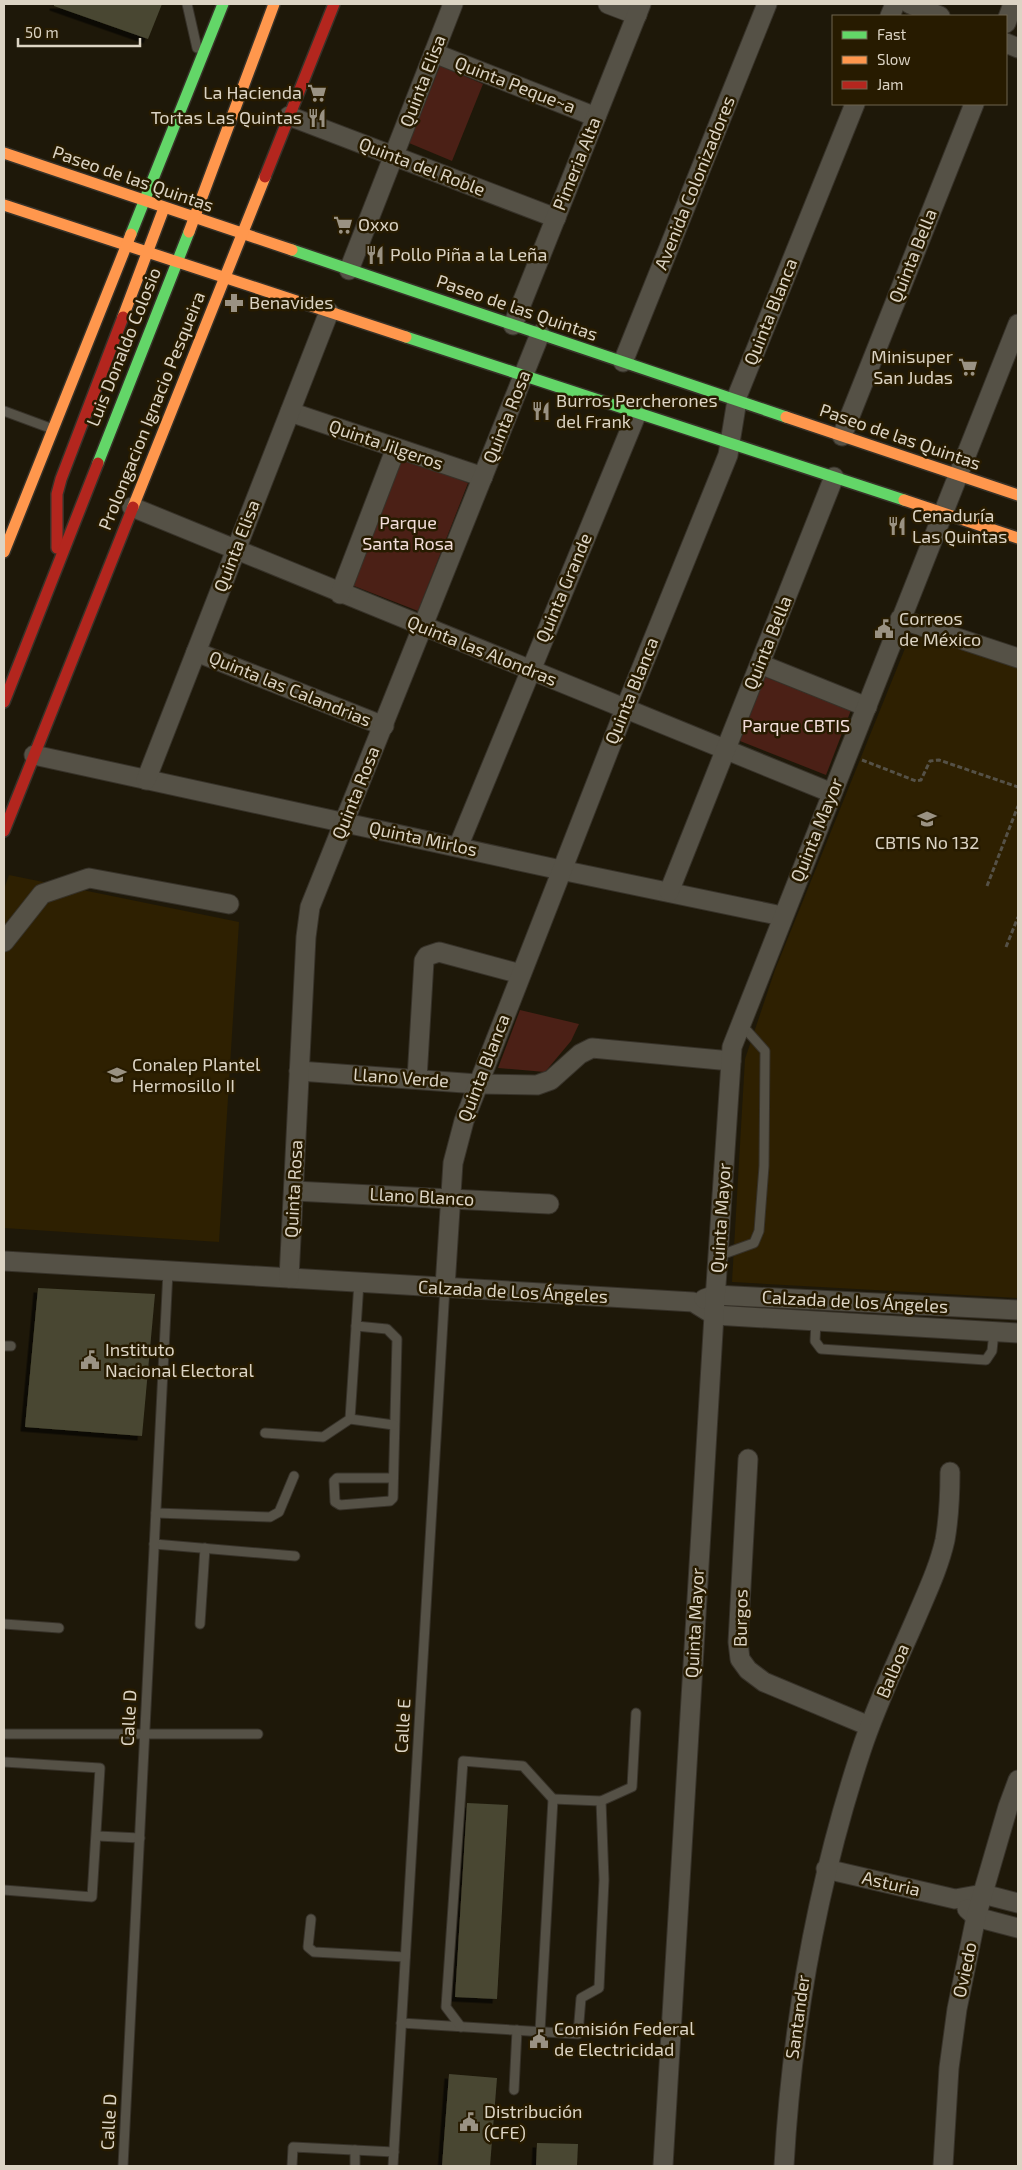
<svg xmlns="http://www.w3.org/2000/svg" width="1022" height="2170" viewBox="0 0 1022 2170" font-family="'Exo 2',sans-serif">
	<defs>
		<filter id="shadow"><feDropShadow dx="-4.5" dy="4.5" stdDeviation="0" flood-color="#0009"/></filter>
	</defs>
	<rect width="100%" height="100%" fill="#1e1809"/>
	<g fill="#2e2001">
		<polygon points="915,634 1018,668 1018,1298 732,1282 745,1059 775,970 910,636"/>
		<polygon points="9,875 239,922 219,1242 4,1228 4,889"/>
	</g>
	<g fill="#4b2016">
		<polygon points="440,66 483,84 452,161 409,143"/>
		<polygon points="399,456 468,483 418,611 349,584"/>
		<polygon points="765,677 851,710 826,775 740,741"/>
		<polygon points="520,1010 579,1024 571,1041 545,1072 498,1068"/>
	</g>
	<g fill="#484733" filter="url(#shadow)">
		<polygon points="54,4 162,4 148,39 54,6"/>
		<polygon points="38,1288 155,1294 142,1436 25,1427"/>
		<polygon points="467,1803 508,1805 497,1999 455,1997"/>
		<polygon points="449,2074 497,2078 490,2166 442,2166"/>
		<polygon points="537,2143 578,2144 577,2166 536,2166"/>
	</g>
	<g fill="none" stroke-linecap="round" stroke-linejoin="round">
		<g stroke="#373229" stroke-width="11">
			<g id="lane">
				<polyline points="187,4 197,48"/>
				<polyline points="4,411 50,428"/>
				<polyline points="718,1256 754,1243 759,1231 764,1166 765,1051 741,1024"/>
				<polyline points="816,1321 815,1341 821,1349 986,1360 992,1351 994,1332"/>
				<polyline points="356,1326 387,1329 397,1339 393,1498 390,1501 340,1505 335,1502 334,1481 337,1478 392,1478"/>
				<polyline points="4,1346 11,1346"/>
				<polyline points="350,1419 394,1425"/>
				<polyline points="265,1433 323,1437 350,1419 359,1282"/>
				<polyline points="156,1513 270,1517 279,1512 294,1476"/>
				<polyline points="154,1544 295,1556"/>
				<polyline points="4,1624 59,1628"/>
				<polyline points="200,1624 205,1548"/>
				<polyline points="4,1734 258,1734"/>
				<polyline points="4,1762 100,1768 92,1897 4,1890"/>
				<polyline points="97,1836 140,1838"/>
				<polyline points="311,1919 308,1947 314,1952 405,1957"/>
				<polyline points="401,2023 578,2034 581,1998 599,1988 604,1880 601,1801"/>
				<polyline points="461,2027 446,2007 463,1761 523,1766 553,1799"/>
				<polyline points="540,2031 553,1799 601,1801 632,1787 636,1713"/>
				<polyline points="514,2090 517,2030"/>
				<polyline points="123,2166 168,1271"/>
				<polyline points="292,2166 293,2147 394,2152"/>
				<polyline points="355,2166 355,2150"/>
				<polyline points="393,2166 445,1287"/>
			</g>
		</g>
		<g stroke="#373229" stroke-width="21">
			<g id="street">
				<polyline points="608,4 637,15"/>
				<polyline points="910,4 940,16"/>
				<polyline points="890,16 895,4"/>
				<polyline points="1006,23 1013,4"/>
				<polyline points="1006,43 1018,48"/>
				<polyline points="434,53 596,117"/>
				<polyline points="289,116 556,218"/>
				<polyline points="349,270 453,4"/>
				<polyline points="513,325 641,4"/>
				<polyline points="623,362 767,4"/>
				<polyline points="290,412 483,477"/>
				<polyline points="842,436 974,104"/>
				<polyline points="132,507 832,793"/>
				<polyline points="340,594 396,448"/>
				<polyline points="900,619 1018,658"/>
				<polyline points="196,652 384,726"/>
				<polyline points="760,664 867,707"/>
				<polyline points="34,755 561,870 782,916"/>
				<polyline points="146,780 329,312"/>
				<polyline points="458,847 637,413"/>
				<polyline points="669,892 834,477"/>
				<polyline points="4,942 42,894 89,878 229,904"/>
				<polyline points="299,1071 478,1084 537,1085 551,1080 580,1054 592,1048 731,1061"/>
				<polyline points="417,1079 424,961 427,956 439,952 521,974"/>
				<polyline points="294,1191 549,1204"/>
				<polyline points="4,1261 693,1302 714,1315 1018,1333"/>
				<polyline points="289,1278 306,937 310,907 540,334"/>
				<polyline points="445,1287 453,1163 464,1121 625,709 728,455 738,394 855,104"/>
				<polyline points="704,1299 715,1295 1018,1310"/>
				<polyline points="748,1459 738,1642 740,1659 748,1670 764,1682 869,1726"/>
				<polyline points="826,1869 955,1899 983,1894 1018,1903"/>
				<polyline points="967,1909 976,1917 1018,1928"/>
				<polyline points="663,2166 714,1315 732,1047 1018,324"/>
				<path d="M784,2166c8,-144 32,-278 77,-415 15,-46 36,-89 55,-133 11,-26 23,-51 29,-78 4,-23 5,-45 5,-68"/>
				<polyline points="943,2166 949,2068 957,2009 976,1917 1008,1807 1018,1780"/>
			</g>
		</g>
		<g stroke="#373229" stroke-width="14">
			<g id="fast">
				<polyline points="131,234 223,4"/>
				<polyline points="292,250 786,417"/>
				<polyline points="406,337 904,500"/>
				<polyline points="98,463 189,232"/>
			</g>
		</g>
		<g stroke="#373229" stroke-width="14">
			<g id="slow">
				<polyline points="4,153 292,250"/>
				<polyline points="4,205 406,337"/>
				<polyline points="189,232 274,4"/>
				<polyline points="123,317 164,208"/>
				<polyline points="786,417 1018,495"/>
				<polyline points="904,500 1018,538"/>
				<polyline points="133,507 265,177"/>
				<polyline points="4,552 131,234"/>
			</g>
		</g>
		<g stroke="#373229" stroke-width="14">
			<g id="jam">
				<polyline points="265,177 334,4"/>
				<polyline points="57,548 57,494 61,479 123,317"/>
				<polyline points="4,702 98,463"/>
				<polyline points="4,831 133,507"/>
			</g>
		</g>
		<g stroke="#555147" stroke-width="3" stroke-dasharray="5 2.5" stroke-linecap="butt">
			<polyline points="862,760 916,781 921,780 930,761 939,760 1018,787"/>
			<polyline points="987,886 1018,806"/>
			<polyline points="1006,947 1018,917"/>
		</g>
		<use href="#lane" stroke="#555146" stroke-width="9"/>
		<use href="#street" stroke="#555146" stroke-width="19"/>
		<use href="#fast" stroke="#63d668" stroke-width="11"/>
		<use href="#slow" stroke="#ff974d" stroke-width="11"/>
		<use href="#jam" stroke="#b3261e" stroke-width="11"/>
	</g>
	<defs>
		<g id="supermarket-bare" transform="scale(1.5)"><path d="M-6-5.5h2.5l.6 2H6L4.5 2H-2.5L-4.4-4H-6ZM-1.5 3.2a1.3 1.3 0 1 0 .1 0ZM3 3.2a1.3 1.3 0 1 0 .1 0Z" fill="#9a9283" stroke="#271b00" stroke-width="2.5" paint-order="stroke"/></g>
		<g id="restaurant-bare" transform="scale(1.5)"><path d="M-5-6h1v4h1v-4h1v4h1v-4h1v5L-1.5 .5V6h-2V.5L-5-1ZM5-6V6H3V1.5H1.5Q1.5-4 5-6Z" fill="#9a9283" stroke="#271b00" stroke-width="2.5" paint-order="stroke"/></g>
		<g id="pharmacy-bare" transform="scale(1.5)"><path d="M-2-6h4v4h4v4h-4v4h-4v-4h-4v-4h4Z" fill="#9a9283" stroke="#271b00" stroke-width="2.5" paint-order="stroke"/></g>
		<g id="civic-bare" transform="scale(1.5)"><path d="M-.6-6.5H3V-4.5H.6V-3L4-1V1h2V6H-6V1h2V-1L-.6-3ZM-1.2 2.5V6h2.4V2.5Z" fill="#9a9283" stroke="#271b00" stroke-width="2.5" paint-order="stroke"/></g>
		<g id="school-bare" transform="scale(1.5)"><path d="M0-5L7-2L0 1L-7-2ZM-4 1L0 2.5L4 1V4Q0 6-4 4Z" fill="#9a9283" stroke="#271b00" stroke-width="2.5" paint-order="stroke"/></g>
	</defs>
	<g fill-rule="evenodd">
		<use href="#supermarket-bare" x="317" y="93"/>
		<use href="#restaurant-bare" x="317" y="118"/>
		<use href="#supermarket-bare" x="343" y="225"/>
		<use href="#restaurant-bare" x="375" y="255"/>
		<use href="#pharmacy-bare" x="234" y="303"/>
		<use href="#supermarket-bare" x="968" y="367"/>
		<use href="#restaurant-bare" x="541" y="411"/>
		<use href="#restaurant-bare" x="897" y="526"/>
		<use href="#civic-bare" x="884" y="629"/>
		<use href="#school-bare" x="927" y="819"/>
		<use href="#school-bare" x="117" y="1075"/>
		<use href="#civic-bare" x="90" y="1360"/>
		<use href="#civic-bare" x="539" y="2039"/>
		<use href="#civic-bare" x="469" y="2122"/>
	</g>
	<g text-anchor="middle" stroke-width="5" stroke-linejoin="round" paint-order="stroke">
		<g font-size="18" fill="#dcd4c4" stroke="#271b00">
			<text transform="translate(423 81) rotate(-69)" y="6">Quinta Elisa</text>
			<text transform="translate(515 85) rotate(21)" y="6">Quinta Peque~a</text>
			<text transform="translate(577 164) rotate(-68)" y="6">Pimeria Alta</text>
			<text transform="translate(422 167) rotate(21)" y="6">Quinta del Roble</text>
			<text transform="translate(133 179) rotate(19)" y="6">Paseo de las Quintas</text>
			<text transform="translate(695 183) rotate(-68)" y="6">Avenida Colonizadores</text>
			<text transform="translate(913 256) rotate(-68)" y="6">Quinta Bella</text>
			<text transform="translate(517 308) rotate(19)" y="6">Paseo de las Quintas</text>
			<text transform="translate(771 312) rotate(-68)" y="6">Quinta Blanca</text>
			<text transform="translate(124 347) rotate(-68)" y="6">Luis Donaldo Colosio</text>
			<text transform="translate(152 411) rotate(-68)" y="6">Prolongacion Ignacio Pesqueira</text>
			<text transform="translate(507 417) rotate(-68)" y="6">Quinta Rosa</text>
			<text transform="translate(900 437) rotate(19)" y="6">Paseo de las Quintas</text>
			<text transform="translate(386 445) rotate(19)" y="6">Quinta Jilgeros</text>
			<text transform="translate(237 546) rotate(-69)" y="6">Quinta Elisa</text>
			<text transform="translate(564 588) rotate(-67)" y="6">Quinta Grande</text>
			<text transform="translate(768 643) rotate(-68)" y="6">Quinta Bella</text>
			<text transform="translate(482 651) rotate(22)" y="6">Quinta las Alondras</text>
			<text transform="translate(290 689) rotate(22)" y="6">Quinta las Calandrias</text>
			<text transform="translate(632 691) rotate(-68)" y="6">Quinta Blanca</text>
			<text transform="translate(356 793) rotate(-68)" y="6">Quinta Rosa</text>
			<text transform="translate(817 830) rotate(-68)" y="6">Quinta Mayor</text>
			<text transform="translate(423 839) rotate(12)" y="6">Quinta Mirlos</text>
			<text transform="translate(484 1068) rotate(-69)" y="6">Quinta Blanca</text>
			<text transform="translate(401 1078) rotate(4)" y="6">Llano Verde</text>
			<text transform="translate(294 1189) rotate(-87)" y="6">Quinta Rosa</text>
			<text transform="translate(422 1197) rotate(3)" y="6">Llano Blanco</text>
			<text transform="translate(721 1218) rotate(-86)" y="6">Quinta Mayor</text>
			<text transform="translate(513 1292) rotate(3)" y="6">Calzada de Los Ángeles</text>
			<text transform="translate(855 1302) rotate(3)" y="6">Calzada de los Ángeles</text>
			<text transform="translate(741 1618) rotate(-89)" y="6">Burgos</text>
			<text transform="translate(695 1623) rotate(-87)" y="6">Quinta Mayor</text>
			<text transform="translate(893 1671) rotate(-67)" y="6">Balboa</text>
			<text transform="translate(129 1718) rotate(-87)" y="6">Calle D</text>
			<text transform="translate(403 1726) rotate(-87)" y="6">Calle E</text>
			<text transform="translate(891 1884) rotate(13)" y="6">Asturia</text>
			<text transform="translate(965 1970) rotate(-78)" y="6">Oviedo</text>
			<text transform="translate(798 2017) rotate(-82)" y="6">Santander</text>
			<text transform="translate(109 2122) rotate(-87)" y="6">Calle D</text>
		</g>
		<g font-size="18" fill="#dcd4c4" stroke="#271b00" text-anchor="start">
			<text x="302" y="99" text-anchor="end">La Hacienda</text>
			<text x="302" y="124" text-anchor="end">Tortas Las Quintas</text>
			<text x="358" y="231">Oxxo</text>
			<text x="390" y="261">Pollo Piña a la Leña</text>
			<text x="249" y="309">Benavides</text>
			<text x="953" y="363" text-anchor="end">Minisuper<tspan x="953" dy="21">San Judas</tspan></text>
			<text x="556" y="407">Burros Percherones<tspan x="556" dy="21">del Frank</tspan></text>
			<text x="912" y="522">Cenaduría<tspan x="912" dy="21">Las Quintas</tspan></text>
			<text x="899" y="625">Correos<tspan x="899" dy="21">de México</tspan></text>
			<text x="927" y="849" text-anchor="middle">CBTIS No 132</text>
			<text x="132" y="1071">Conalep Plantel<tspan x="132" dy="21">Hermosillo II</tspan></text>
			<text x="105" y="1356">Instituto<tspan x="105" dy="21">Nacional Electoral</tspan></text>
			<text x="554" y="2035">Comisión Federal<tspan x="554" dy="21">de Electricidad</tspan></text>
			<text x="484" y="2118">Distribución<tspan x="484" dy="21">(CFE)</tspan></text>
		</g>
		<g font-size="18" fill="#f3deda" stroke="#271b00">
			<text x="408" y="529">Parque<tspan x="408" dy="21">Santa Rosa</tspan></text>
			<text x="796" y="732">Parque CBTIS</text>
		</g>
	</g>
	<rect width="1022" height="2170" fill="none" stroke="#dcd4c4" stroke-width="10"/>
	<rect x="832" y="15" width="175" height="90" fill="#271b00" stroke="#6f654e"/>
	<rect x="842" y="31" width="25" height="8" fill="#63d668" stroke="#6f654e"/>
	<text x="877" y="40" font-size="15" fill="#dcd4c4">Fast</text>
	<rect x="842" y="56" width="25" height="8" fill="#ff974d" stroke="#6f654e"/>
	<text x="877" y="65" font-size="15" fill="#dcd4c4">Slow</text>
	<rect x="842" y="81" width="25" height="8" fill="#b3261e" stroke="#6f654e"/>
	<text x="877" y="90" font-size="15" fill="#dcd4c4">Jam</text>
	<path d="M18 38v8h122v-8" fill="none" stroke="#dcd4c4" stroke-width="2.5"/>
	<text x="25" y="38" font-size="15" fill="#dcd4c4" stroke="#271b00" stroke-width="4" paint-order="stroke">50 m</text>
</svg>
